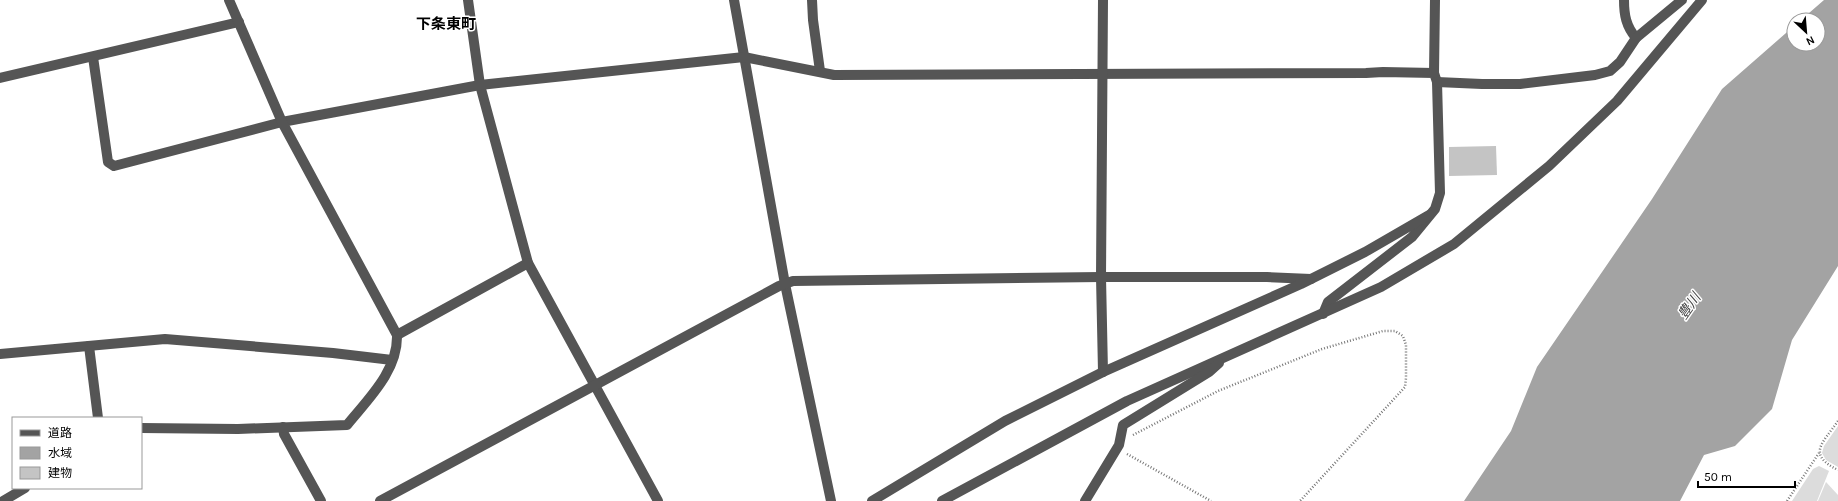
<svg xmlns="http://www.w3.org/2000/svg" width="1838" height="501" viewBox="0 0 1838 501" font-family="Karla,'Noto Sans JP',sans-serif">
	<rect width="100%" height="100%" fill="#fff"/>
	<g fill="#dcdcdc">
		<polygon points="1838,426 1838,467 1826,460 1822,453 1824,446"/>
		<polygon points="1819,466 1829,471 1817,501 1792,501 1813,469"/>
		<polygon points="1826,482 1838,495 1838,501 1818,501"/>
	</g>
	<polygon fill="#a3a3a3" points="1824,0 1838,0 1838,266 1792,340 1772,409 1735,446 1704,455 1680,501 1464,501 1511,431 1537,367 1652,199 1722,89 1794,26 1794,44 1818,44 1818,20 1801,20"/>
	<polygon fill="#c4c4c4" points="1496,146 1497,175 1449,176 1449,147"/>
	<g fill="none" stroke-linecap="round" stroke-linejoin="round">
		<g stroke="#777" stroke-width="2.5" stroke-dasharray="1 2" stroke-linecap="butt">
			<path d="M1838,421c-15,22 -32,33 0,49"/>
			<polyline points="1133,435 1218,391 1322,349 1383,331 1395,331 1403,336 1406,345 1406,378 1405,387 1300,501"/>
			<polyline points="1127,454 1211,501"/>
			<polyline points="1787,501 1819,453"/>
		</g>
		<g stroke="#555" stroke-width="10">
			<polyline points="468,0 480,85 528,263 658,501"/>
			<polyline points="734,0 785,284 831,501"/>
			<polyline points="812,0 813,20 820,71"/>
			<path d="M1624,0c0,15 2,26 12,38"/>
			<polyline points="93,57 108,162 114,166 282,122 480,85 744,57 834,75 1366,73 1383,72 1434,73 1437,82 1440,193 1435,209 1412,237 1328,302 1323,314"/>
			<polyline points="1434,73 1435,0"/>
			<polyline points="0,78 239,22"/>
			<polyline points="1437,82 1482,84 1520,84 1595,75 1610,71 1620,62 1636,38 1682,0"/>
			<polyline points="397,335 528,263"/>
			<polyline points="89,346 98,418"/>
			<polyline points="0,354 165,339 333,353 392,360"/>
			<polyline points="1103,372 1101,277 1103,0"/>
			<polyline points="283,427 284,434 321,501"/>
			<path d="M141,428l97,1 109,-4c21,-26 51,-54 50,-90l-115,-213 -53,-122"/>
			<polyline points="3,501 25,488"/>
			<polyline points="380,501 779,286 793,281 1101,277 1267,277 1311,279"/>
			<polyline points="872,501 1005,421 1103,372 1301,284 1365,252 1429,215"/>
			<polyline points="942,501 1127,401 1381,287 1454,244 1549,166 1617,101 1702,0"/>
			<polyline points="1085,501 1119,445 1123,425 1209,372 1219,363"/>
		</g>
	</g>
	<g text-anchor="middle" stroke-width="3" stroke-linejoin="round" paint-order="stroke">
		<g font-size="14" font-style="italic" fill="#444" stroke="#fff">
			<text transform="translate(1689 306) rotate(-55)" y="5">豊川</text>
		</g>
		<g font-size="15" font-weight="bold" fill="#000" stroke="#fff">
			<text x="446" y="29">下条東町</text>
		</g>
	</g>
	<rect x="12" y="417" width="130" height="72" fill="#ffffff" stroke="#999999"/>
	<rect x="20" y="430" width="20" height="6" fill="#555555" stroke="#999999"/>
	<text x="48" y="437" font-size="12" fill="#000000">道路</text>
	<rect x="20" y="447" width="20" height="12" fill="#a3a3a3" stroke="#999999"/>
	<text x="48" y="457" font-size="12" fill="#000000">水域</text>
	<rect x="20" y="467" width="20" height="12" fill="#c4c4c4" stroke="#999999"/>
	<text x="48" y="477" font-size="12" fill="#000000">建物</text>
	<g transform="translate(1806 32) rotate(154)"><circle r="19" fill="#ffffff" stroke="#999999"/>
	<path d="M0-3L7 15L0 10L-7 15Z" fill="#000000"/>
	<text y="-6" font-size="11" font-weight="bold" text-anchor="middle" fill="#000000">N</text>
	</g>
	<path d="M1698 481v6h97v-6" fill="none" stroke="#000000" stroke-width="2"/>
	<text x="1704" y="481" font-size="12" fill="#000000" stroke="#ffffff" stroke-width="3" paint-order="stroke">50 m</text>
</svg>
